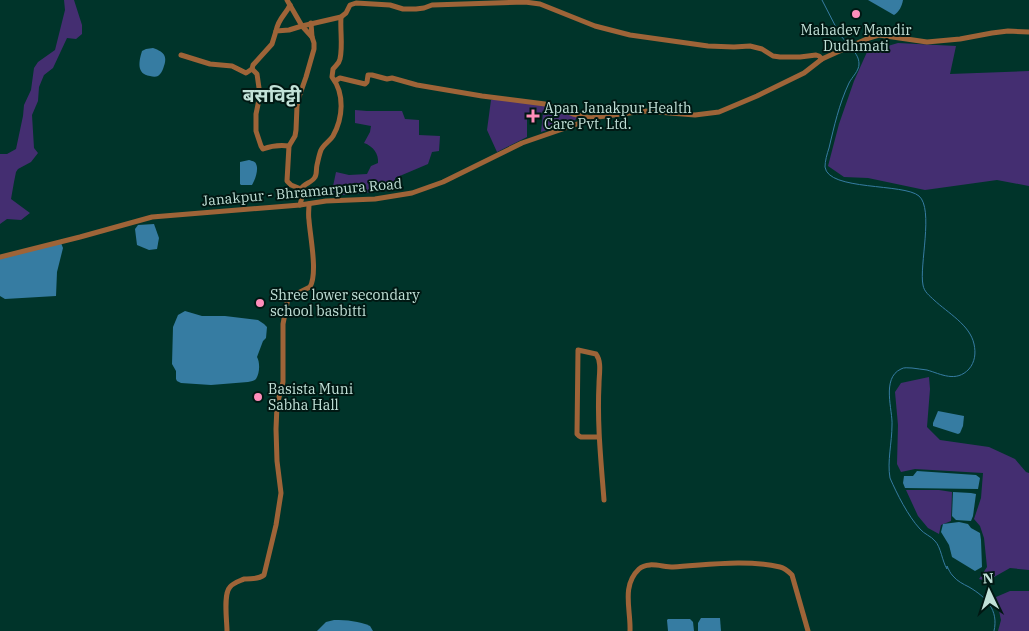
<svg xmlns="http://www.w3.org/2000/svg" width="1029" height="631" viewBox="0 0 1029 631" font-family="'IBM Plex Serif','Noto Sans Devanagari',serif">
	<rect width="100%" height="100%" fill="#00342a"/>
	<g fill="#442e71">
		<polygon points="64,0 74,0 82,25 82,34 76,39 67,38 53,68 44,75 39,87 38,101 32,115 34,148 38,153 31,162 18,169 16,172 14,182 11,199 30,213 21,220 7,219 0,224 0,227 0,154 7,154 16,149 23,116 24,105 31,90 34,68 38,62 55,50 65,10"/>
		<polygon points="898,43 956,46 950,74 1029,71 1029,186 997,180 925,190 868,178 844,177 828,166 839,124 854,81 867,52"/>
		<polygon points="491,100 511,100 543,105 579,117 572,122 541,132 543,113 527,114 527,137 497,152 487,130"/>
		<path d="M355,110l12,1h35l3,8 14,1v15l21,1 -1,15 -7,1 -4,12 -33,14v12l-64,6 5,-24 13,3 18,-1 4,-8 7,-3c1,-9 -5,-17 -14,-20l6,-11 1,-6 -16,-3z"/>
		<polygon points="929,377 930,389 927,427 940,440 989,447 1015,459 1026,472 1029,473 1029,570 1010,568 987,581 979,579 987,567 984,538 980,526 974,519 981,498 983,473 915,469 901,472 897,464 898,425 895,392 901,383"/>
		<polygon points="906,490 939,490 952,492 951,521 941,525 939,534 928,528 918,516"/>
		<polygon points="1010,591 1029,591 1029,631 998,631 1001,620 996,597"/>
	</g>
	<g fill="#367ca2">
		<path d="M868,0h35c-1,6 -4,12 -9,15z"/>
		<path d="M153,48c12,4 15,9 10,21 -1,2 -2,5 -5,7 -2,1 -5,1 -8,0 -14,-2 -11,-15 -8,-25l4,-2z"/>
		<path d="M249,160c3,1 6,1 7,4 3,5 -1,16 -4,21h-11l-1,-1v-22z"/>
		<polygon points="154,224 159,238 157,249 149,250 137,245 135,229 138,225"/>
		<polygon points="61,243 63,248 57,272 56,296 5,299 0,296 0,259"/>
		<path d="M185,311l17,5h23l33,4 6,4 3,3 -1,11 -3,3 -6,16c3,5 3,16 -1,22 -2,2 -5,2 -8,3l-37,3 -30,-2 -4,-2 -1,-2v-8l-4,-7 1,-37 5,-12z"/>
		<polygon points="938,411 964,416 963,426 960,433 958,434 933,426 933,423"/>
		<polygon points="917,471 976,475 980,478 978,489 905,488 903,483 904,476 913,476"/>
		<polygon points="953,492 971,493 976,494 973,516 971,521 956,520 952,516"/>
		<polygon points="959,522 968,524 971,528 980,533 981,540 982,567 975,571 952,557 949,545 941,532 943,524"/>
		<polygon points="701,618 720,618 721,631 698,631 698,623"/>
		<polygon points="668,619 690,619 693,622 694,631 668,631 667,620"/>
		<path d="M334,620c13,0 25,1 36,6l3,5h-56l9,-9z"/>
	</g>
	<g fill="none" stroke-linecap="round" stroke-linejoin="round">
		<g stroke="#367ca2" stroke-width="1">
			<polyline points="822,0 840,35 848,44"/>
			<path d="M850,47c5,5 9,10 9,17 0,7 -7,13 -10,19 -10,21 -15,44 -20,65 -2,6 -4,13 -4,19 3,24 79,16 94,29 15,13 0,70 4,89 1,7 7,11 11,15 14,13 36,25 40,44 2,9 1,18 -5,25 -13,14 -28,5 -42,1 -5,-1 -10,-1 -15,-2 -4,0 -8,-1 -11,1 -20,9 -8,42 -9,56 0,18 -5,36 -2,53 7,16 18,38 30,51 4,5 11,7 15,12 6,6 7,20 12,28v-3c2,4 3,7 6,10 4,5 10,8 16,11 17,10 30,23 25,44"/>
		</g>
		<g stroke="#9e6438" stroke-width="5">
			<polyline points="287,0 302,26 312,37"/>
			<path d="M276,31c3,-14 9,-15 14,-26"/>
			<polyline points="181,55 210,64 232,66 246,73 252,69"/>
			<polyline points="335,81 340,78 365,84 367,82 368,75 372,75 387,79 392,78 417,85 482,96 545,104 573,114 590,118"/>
			<path d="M289,146c-8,-1 -18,0 -26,3l-2,-3 -5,-15v-17l4,-19 -3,-21 -5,-5 1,-4 19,-21 4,-13 13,-1 13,-4 39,-9 5,-4 4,-8 6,-2 34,2 13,4h13l8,-1 8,-3 93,-3 15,2 55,22 35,9 78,11 26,1 16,-1 12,3 11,7 7,1h20l16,-2 3,1 3,3"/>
			<path d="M301,189c3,-6 11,-6 14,-12 2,-3 1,-8 2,-12 1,-4 2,-10 4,-15 3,-6 9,-9 12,-14 10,-18 12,-42 -1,-59 0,-1 1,-7 1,-8 3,-4 6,-5 7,-10 3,-14 0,-28 1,-42"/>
			<polyline points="300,205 302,197 301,189 291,185 287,181 289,146 295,136 296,130 297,106 299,97 306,77 314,49 314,43 312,37 311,23"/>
			<polyline points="0,257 80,237 152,217 300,205 326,201 375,199 412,193 443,182 522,143 580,123 590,118 645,111 695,115 719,112 757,96 804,73 822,59 844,49 869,38 879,35 927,42 960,39 992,33 1008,31 1029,32"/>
			<path d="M599,437h-18l-2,-1 -2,-2 1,-84 18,4c6,8 3,20 3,30 -2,39 2,77 5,116"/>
			<path d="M227,631c0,-10 -4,-37 3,-44 3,-4 10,-6 14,-8 8,-1 14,1 20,-4l12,-50 5,-32 -4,-32 -1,-32 1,-24 6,-23v-58l5,-26 22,-11c8,-14 0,-51 -1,-67 -1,-5 0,-11 0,-16"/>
			<path d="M630,631c1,-21 -9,-45 9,-62 9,-8 23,-2 34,-2 35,-2 71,-8 107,0 5,1 8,4 12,8l16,56"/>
		</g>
	</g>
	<g fill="#ff8ebb" stroke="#001813" stroke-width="2">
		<circle cx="856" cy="14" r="5"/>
		<path d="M530.5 108.5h5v5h5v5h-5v5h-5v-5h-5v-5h5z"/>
		<circle cx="260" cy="303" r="5"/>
		<circle cx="258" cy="397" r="5"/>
	</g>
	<g text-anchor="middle" stroke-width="4" stroke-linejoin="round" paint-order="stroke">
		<g font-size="14" fill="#c2e1d8" stroke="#001813" text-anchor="start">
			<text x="856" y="35" text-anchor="middle">Mahadev Mandir<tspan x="856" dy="16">Dudhmati</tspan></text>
			<text x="544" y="113">Apan Janakpur Health<tspan x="544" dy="16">Care Pvt. Ltd.</tspan></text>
			<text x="270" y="300">Shree lower secondary<tspan x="270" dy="16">school basbitti</tspan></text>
			<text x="268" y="394">Basista Muni<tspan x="268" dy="16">Sabha Hall</tspan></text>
		</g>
		<g font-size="14" fill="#c2e1d8" stroke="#001813">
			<text transform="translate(302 192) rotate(-5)" y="5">Janakpur - Bhramarpura Road</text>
		</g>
		<g font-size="19" font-weight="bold" fill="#c2e1d8" stroke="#001813">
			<text x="272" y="102">बसविट्टी</text>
		</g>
	</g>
	<g transform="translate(989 591) rotate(356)" stroke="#001813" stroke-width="4" paint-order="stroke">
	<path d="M0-4L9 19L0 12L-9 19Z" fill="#c2e1d8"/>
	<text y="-8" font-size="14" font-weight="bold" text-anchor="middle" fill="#c2e1d8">N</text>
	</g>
</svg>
